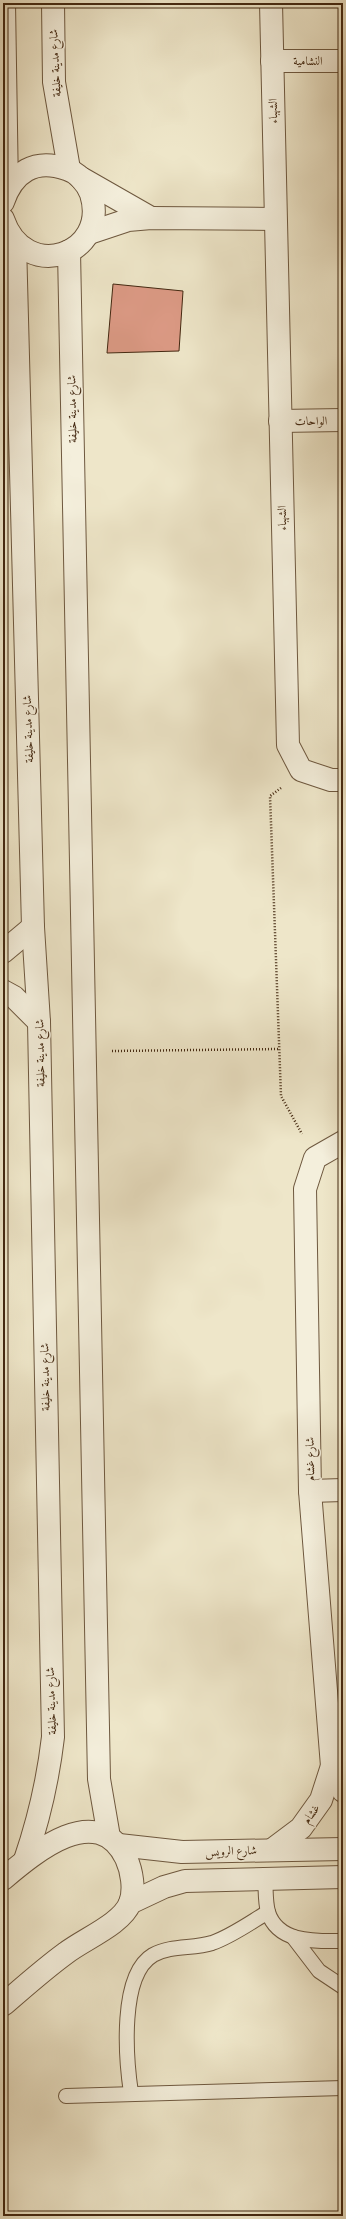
<svg xmlns="http://www.w3.org/2000/svg" width="346" height="2219" viewBox="0 0 346 2219" font-family="'Sorts Mill Goudy',Amiri,serif">
	<rect width="100%" height="100%" fill="#eee6c9"/>
	<filter id="stains"><feTurbulence type="fractalNoise" baseFrequency=".005" numOctaves="4"/><feColorMatrix values="0 0 0 0 .2 0 0 0 0 .09 0 0 0 0 .02 0 0 0 .5 -.17"/></filter>
	<radialGradient id="worn" r=".72"><stop offset=".6" stop-color="#630" stop-opacity="0"/><stop offset="1" stop-color="#630" stop-opacity=".3"/></radialGradient>
	<polygon fill="#dc9a85" stroke="#432811" points="113,284 183,291 179,351 107,353"/>
	<g fill="none" stroke-linecap="round" stroke-linejoin="round">
		<g stroke="#6e583f" stroke-width="16">
			<g id="service">
				<polyline points="3,356 18,355"/>
				<path d="M265,1878c1,10 0,23 3,34 10,32 49,29 75,29"/>
				<polyline points="293,1937 319,1971 343,1987"/>
				<path d="M131,2093c-5,-34 -12,-118 22,-138 18,-10 40,-6 59,-12 20,-7 39,-21 56,-31"/>
				<polyline points="66,2096 343,2088"/>
			</g>
		</g>
		<g stroke="#6e583f" stroke-width="24">
			<g id="minor">
				<polyline points="271,3 288,745 301,770 331,780 343,780"/>
				<polyline points="272,61 343,61"/>
				<polyline points="81,178 151,218"/>
				<polyline points="89,233 128,220 151,218 275,219"/>
				<polyline points="280,421 343,420"/>
				<polyline points="3,952 33,927"/>
				<polyline points="3,991 14,997 39,1022"/>
				<polyline points="343,1142 315,1158 305,1189 310,1491 332,1766 343,1791"/>
				<polyline points="310,1491 343,1490"/>
				<polyline points="273,1849 301,1828 321,1800 332,1766"/>
			</g>
		</g>
		<g stroke="#6e583f" stroke-width="24">
			<g id="tertiary">
				<polyline points="4,3 7,190"/>
				<polyline points="53,3 54,82 69,169"/>
				<path d="M3,202c10,-30 32,-44 63,-33 11,3 21,14 25,25 19,61 -66,90 -88,25"/>
				<path d="M15,243l18,684 6,95 14,715c-5,43 -14,82 -28,123"/>
				<polyline points="69,251 99,1779 109,1837"/>
				<polyline points="119,1845 182,1852 343,1849"/>
				<path d="M3,1879c32,-27 94,-79 123,-21 6,13 9,32 4,45 -8,21 -46,36 -64,50 -22,16 -42,34 -63,52"/>
				<polyline points="130,1903 164,1887 185,1881 343,1877"/>
			</g>
		</g>
		<g stroke="#432811" stroke-width="2.5" stroke-dasharray="1 2" stroke-linecap="butt">
			<polyline points="281,788 270,796 281,1096 302,1134"/>
			<polyline points="112,1051 279,1049"/>
		</g>
		<use href="#service" stroke="#f4efdc" stroke-width="14"/>
		<use href="#minor" stroke="#f4efdc" stroke-width="22"/>
		<use href="#tertiary" stroke="#f4efdc" stroke-width="22"/>
	</g>
	<g text-anchor="middle" stroke-width="3" stroke-linejoin="round" paint-order="stroke">
		<g font-size="12" fill="#432811" stroke="#f4efdc">
			<text x="308" y="65">النشامية</text>
			<text transform="translate(55 63) rotate(-93)" y="4">شارع مدينة خليفة</text>
			<text transform="translate(273 111) rotate(-91)" y="4">الشهباء</text>
			<text transform="translate(72 409) rotate(-91)" y="4">شارع مدينة خليفة</text>
			<text transform="translate(311 421) rotate(-1)" y="4">الواحات</text>
			<text transform="translate(282 518) rotate(-91)" y="4">الشهباء</text>
			<text transform="translate(28 729) rotate(-92)" y="4">شارع مدينة خليفة</text>
			<text transform="translate(40 1053) rotate(-91)" y="4">شارع مدينة خليفة</text>
			<text transform="translate(45 1377) rotate(-91)" y="4">شارع مدينة خليفة</text>
			<text transform="translate(310 1459) rotate(-91)" y="4">شارع غشام</text>
			<text transform="translate(51 1701) rotate(-92)" y="4">شارع مدينة خليفة</text>
			<text transform="translate(311 1814) rotate(-54)" y="4">غشام</text>
			<text transform="translate(231 1851) rotate(-2)" y="4">شارع الرويس</text>
		</g>
	</g>
	<rect width="346" height="2219" fill="none" stroke="#eee6c9" stroke-width="16"/>
	<rect x="4" y="4" width="338" height="2211" fill="none" stroke="#432811" stroke-width="2"/>
	<rect x="8" y="8" width="330" height="2203" fill="none" stroke="#432811"/>
	<rect width="100%" height="100%" filter="url(#stains)"/>
	<rect width="100%" height="100%" fill="url(#worn)"/>
</svg>
